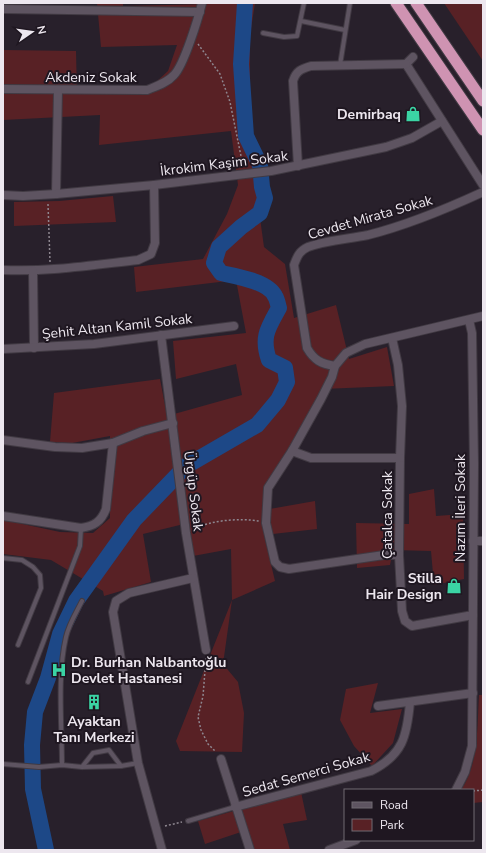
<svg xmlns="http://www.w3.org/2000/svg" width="486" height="853" viewBox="0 0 486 853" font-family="'Nunito Sans',sans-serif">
	<rect width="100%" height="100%" fill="#28202b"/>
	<g fill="#582125">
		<polygon points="97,3 123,3 123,6 255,3 250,36 250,138 265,166 271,203 260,218 264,247 285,264 294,318 336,305 349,359 387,347 394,386 323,389 265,490 264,510 315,501 317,529 264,535 275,581 232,600 223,664 238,682 244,713 242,752 180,751 176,741 232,600 231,549 193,556 188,523 143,534 151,582 104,596 103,591 51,560 3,554 4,520 60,532 93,533 110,518 110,436 72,443 50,442 54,393 160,379 167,416 242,395 236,364 176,379 173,341 246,333 236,280 136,292 134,267 203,259 227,214 238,185 231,131 99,145 100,115 3,120 3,50 76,51 77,94 143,94 168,71 177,45 101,47"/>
		<polygon points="444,3 483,3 483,61"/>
		<polygon points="113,196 116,222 14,226 14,202 59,201"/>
		<polygon points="434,489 436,516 463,514 464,579 434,585 431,551 393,550 390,565 357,568 356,523 409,524 409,494"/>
		<polygon points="378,683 370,713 402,709 393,743 372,766 354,746 340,720 346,689"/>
		<path d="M479,695h4v107l-10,1v-13h-12c18,-26 16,-64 18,-95z"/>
		<polygon points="301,792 307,820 283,824 290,850 254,850 247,830 205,844 198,821"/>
	</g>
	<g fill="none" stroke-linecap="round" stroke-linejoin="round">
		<path stroke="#1d4887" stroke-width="16" d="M46,850l-13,-61 -1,-44 3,-33 13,-34 12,-44 16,-33 58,-81 52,-54 71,-41 21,-25 9,-18 -2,-14 -16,-8c-8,-23 -1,-32 10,-52 -1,-4 -2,-9 -4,-12 -7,-15 -40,-20 -54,-23l-7,-10 5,-16 22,-20 19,-14 5,-15 -3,-11 -2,-22 -14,-29 -5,-72 4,-61"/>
		<g stroke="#413a43" stroke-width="6">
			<g id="service">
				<polyline points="301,21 345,30"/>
				<polyline points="263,33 284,37 297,36 304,3"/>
				<polyline points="340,65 350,3"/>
				<polyline points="3,558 22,560 33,567 40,575 41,588 18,645"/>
				<polyline points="28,682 80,546 81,528"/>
				<polyline points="3,764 39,767 62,765 82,767 121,766 138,763"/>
				<path d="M62,765c0,-40 -5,-89 4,-128 3,-13 10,-24 16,-36"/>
				<polyline points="82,767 93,753 109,750 121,766"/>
				<polyline points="188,821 235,807"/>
			</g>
		</g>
		<g stroke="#413a43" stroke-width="10">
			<g id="minor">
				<polyline points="3,9 200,12"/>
				<polyline points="406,64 483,185"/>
				<polyline points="406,64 413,57"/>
				<path d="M3,89l144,1c10,-4 20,-7 27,-15 10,-10 24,-56 28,-72"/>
				<path d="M298,166l-5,-85c3,-10 8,-12 18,-15l95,-2"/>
				<polyline points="56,194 58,90"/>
				<polyline points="3,195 23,196 56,194 154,185 271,171 386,147 412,138 442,121"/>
				<path d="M3,270c45,2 90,-5 135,-10l13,-6 4,-11 -1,-58"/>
				<polyline points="33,271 34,348"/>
				<polyline points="161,335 186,533 206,650"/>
				<polyline points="392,338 398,365 402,406 400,458 399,555 402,611 405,621 412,626 473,615"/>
				<polyline points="3,349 94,344 234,326"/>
				<path d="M335,366c-14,-2 -21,-6 -28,-18l-13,-83c3,-8 5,-14 14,-18 19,-7 41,-8 60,-12 40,-10 78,-26 115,-43"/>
				<polyline points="3,440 55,447 82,448 113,443 143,431 173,423"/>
				<polyline points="292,451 311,458 400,458"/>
				<path d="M3,516l78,12c13,-2 20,-6 25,-19l7,-66"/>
				<polyline points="473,541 483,541"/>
				<polyline points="399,555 384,555 289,569 280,567 275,562 266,523 268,488 292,451 321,399 332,377 335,366 346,353 365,344 483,316"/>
				<polyline points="378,706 473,693"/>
				<polyline points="221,759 250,850"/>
				<polyline points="456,790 465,772 472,746 474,464 472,333 469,320"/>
				<path d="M235,807l136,-36c32,-16 36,-35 39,-69"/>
				<polyline points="162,850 138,763 113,612 116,601 129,593 193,578"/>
				<polyline points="329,850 356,840"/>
			</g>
		</g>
		<g stroke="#413a43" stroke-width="13">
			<g id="trunk">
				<polyline points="396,3 483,130"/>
				<polyline points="416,3 483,101"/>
			</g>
		</g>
		<g stroke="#8e8790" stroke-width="1.5" stroke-dasharray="2 2" stroke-linecap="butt">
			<polyline points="198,44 220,74 230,102 243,166"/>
			<polyline points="48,204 50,262"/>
			<path d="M194,529c17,-9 46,-11 65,-8"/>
			<polyline points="206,658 203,696 198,717 201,730 208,744 216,752"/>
			<polyline points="473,791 483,790"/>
			<polyline points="165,826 182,822"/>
		</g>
		<use href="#service" stroke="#5e5461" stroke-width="4"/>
		<use href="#minor" stroke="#5e5461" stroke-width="8"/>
		<use href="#trunk" stroke="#cf93b2" stroke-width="11"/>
	</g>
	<defs>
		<g id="shop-bare" transform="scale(1.2)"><path d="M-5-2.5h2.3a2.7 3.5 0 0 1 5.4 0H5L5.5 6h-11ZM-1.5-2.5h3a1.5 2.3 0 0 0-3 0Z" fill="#3bd4a4" stroke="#1f1721" stroke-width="2.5" paint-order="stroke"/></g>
		<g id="hospital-bare" transform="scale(1.2)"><path d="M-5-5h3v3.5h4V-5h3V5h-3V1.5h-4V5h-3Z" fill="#3bd4a4" stroke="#1f1721" stroke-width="2.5" paint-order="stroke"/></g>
		<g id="building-bare" transform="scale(1.2)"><path d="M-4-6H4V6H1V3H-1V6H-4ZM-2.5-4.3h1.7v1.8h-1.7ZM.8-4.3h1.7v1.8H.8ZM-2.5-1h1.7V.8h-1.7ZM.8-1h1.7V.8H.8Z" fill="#3bd4a4" stroke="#1f1721" stroke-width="2.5" paint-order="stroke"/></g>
	</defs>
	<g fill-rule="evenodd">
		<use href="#shop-bare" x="413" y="114"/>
		<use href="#shop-bare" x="454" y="586"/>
		<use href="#hospital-bare" x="59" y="670"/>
		<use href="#building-bare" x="94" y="702"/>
	</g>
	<g text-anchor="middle" stroke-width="4" stroke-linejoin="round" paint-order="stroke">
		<g font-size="14" fill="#ede7ef" stroke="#1f1721">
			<text x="91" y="82">Akdeniz Sokak</text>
			<text transform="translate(224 163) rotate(-7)" y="5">İkrokim Kaşim Sokak</text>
			<text transform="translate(370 217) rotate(-16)" y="5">Cevdet Mirata Sokak</text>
			<text transform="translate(117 326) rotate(-6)" y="5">Şehit Altan Kamil Sokak</text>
			<text transform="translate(194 491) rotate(83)" y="5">Ürgüp Sokak</text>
			<text transform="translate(460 508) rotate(-90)" y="5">Nazım İleri Sokak</text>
			<text transform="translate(387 515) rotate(-90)" y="5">Çatalca Sokak</text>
			<text transform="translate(306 774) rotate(-16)" y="5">Sedat Semerci Sokak</text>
		</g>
		<g font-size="14" font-weight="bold" fill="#ede7ef" stroke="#1f1721" text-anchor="end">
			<text x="401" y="119">Demirbaq</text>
			<text x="442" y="583">Stilla<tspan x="442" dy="16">Hair Design</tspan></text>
			<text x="71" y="667" text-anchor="start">Dr. Burhan Nalbantoğlu<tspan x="71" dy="16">Devlet Hastanesi</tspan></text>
			<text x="94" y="726" text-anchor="middle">Ayaktan<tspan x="94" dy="16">Tanı Merkezi</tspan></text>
		</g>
	</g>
	<rect width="486" height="853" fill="none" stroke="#ede7ef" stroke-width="8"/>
	<rect x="344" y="789" width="130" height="52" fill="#1f1721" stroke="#716a73"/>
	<rect x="352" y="802" width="20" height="6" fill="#5e5461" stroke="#716a73"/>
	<text x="380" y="809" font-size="12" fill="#ede7ef">Road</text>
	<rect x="352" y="819" width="20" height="12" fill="#582125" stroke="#716a73"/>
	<text x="380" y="829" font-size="12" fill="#ede7ef">Park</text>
	<g transform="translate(32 32) rotate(77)" stroke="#1f1721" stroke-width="3" paint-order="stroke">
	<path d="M0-3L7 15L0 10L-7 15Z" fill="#ede7ef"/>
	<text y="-6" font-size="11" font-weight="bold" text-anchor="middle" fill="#ede7ef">N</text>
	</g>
</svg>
